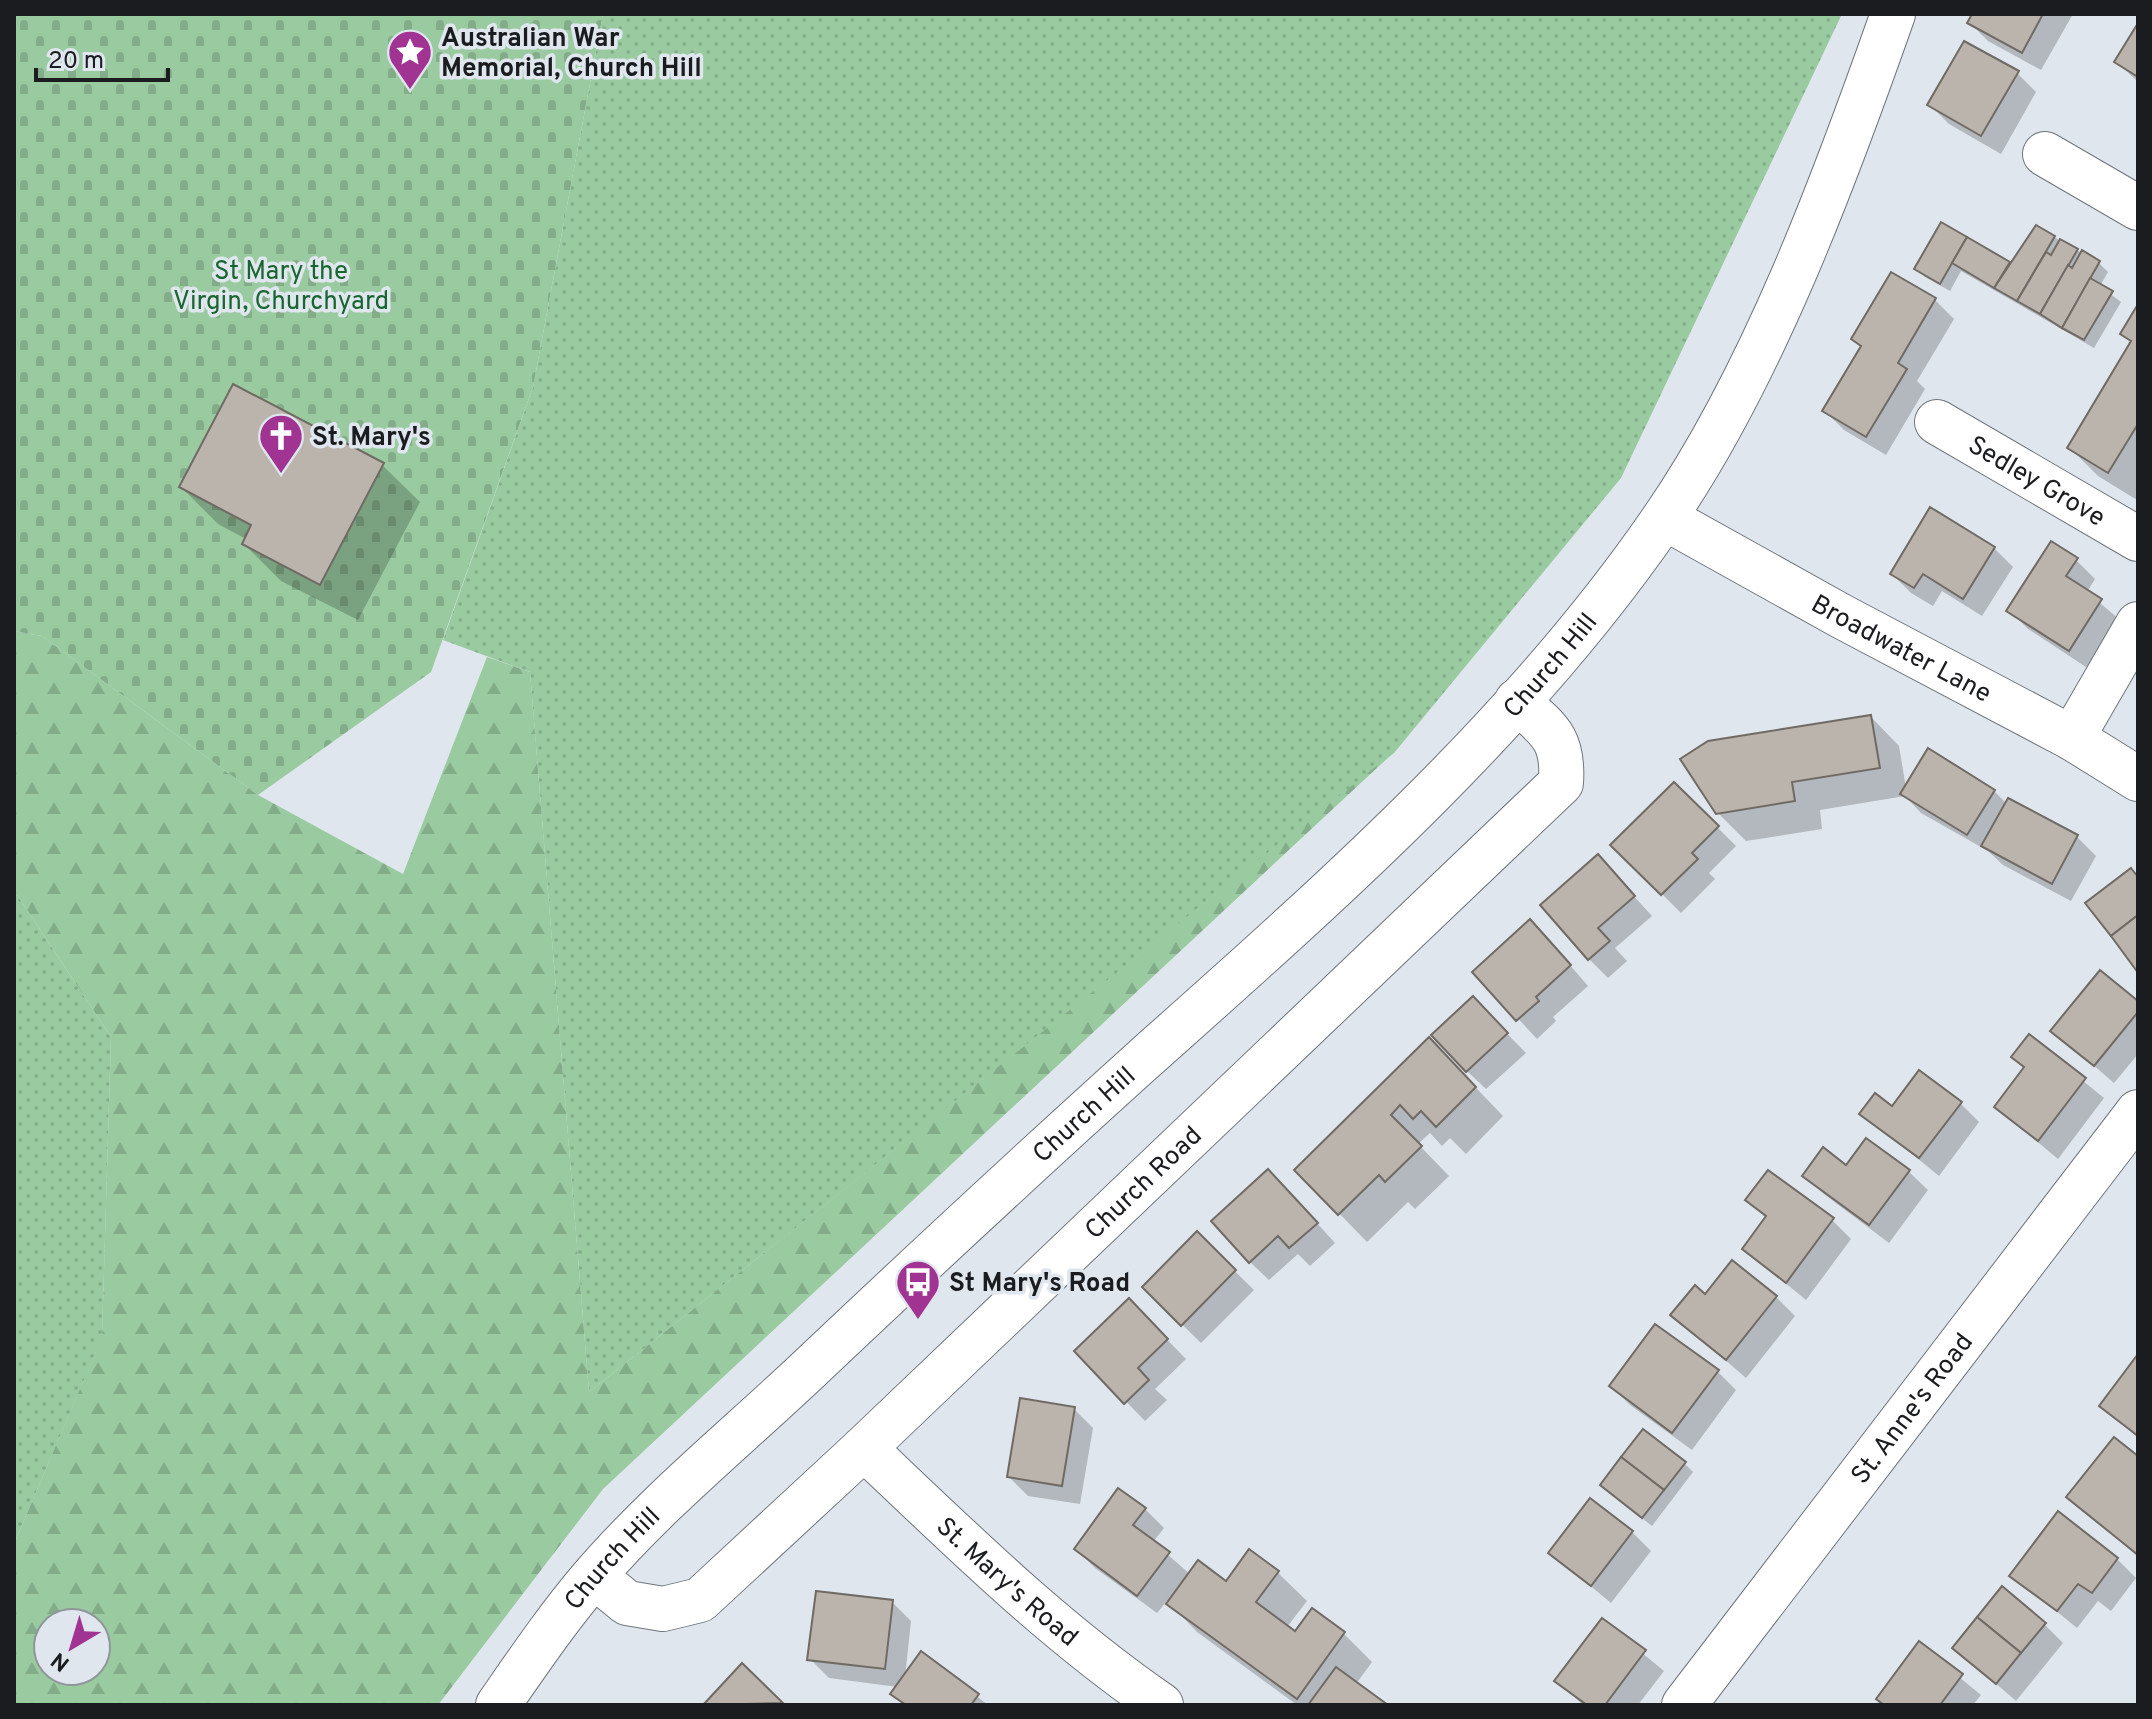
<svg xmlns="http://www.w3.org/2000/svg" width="2152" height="1719" viewBox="0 0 2152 1719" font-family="Overpass,sans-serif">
	<defs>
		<pattern id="grass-dots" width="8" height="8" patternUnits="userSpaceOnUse" patternTransform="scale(2)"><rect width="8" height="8" fill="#99caa0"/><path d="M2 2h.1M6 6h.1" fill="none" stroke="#83ad89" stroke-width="1.8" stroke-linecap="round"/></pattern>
		<pattern id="forest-firs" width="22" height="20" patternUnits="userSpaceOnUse" patternTransform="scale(2)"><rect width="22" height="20" fill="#99caa0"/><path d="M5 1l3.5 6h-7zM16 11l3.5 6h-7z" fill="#83ad89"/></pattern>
		<pattern id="cemetery-stones" width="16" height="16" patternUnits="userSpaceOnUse" patternTransform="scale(2)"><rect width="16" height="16" fill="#99caa0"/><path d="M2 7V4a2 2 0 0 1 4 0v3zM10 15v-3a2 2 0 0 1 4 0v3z" fill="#83ad89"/></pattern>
	</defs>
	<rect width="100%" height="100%" fill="#dfe6ed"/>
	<g fill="url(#grass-dots)">
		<polygon points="603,14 1842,14 1621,478 1394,753 589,1392 530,672 443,640 533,387"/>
		<polygon points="14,890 111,1037 102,1338 14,1544"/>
	</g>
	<path fill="url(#forest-firs)" fill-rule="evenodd" d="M14,631l28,5 216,159 145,79 84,-217 43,15 59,720 804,-639 -790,736 -165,216h-424v-161l88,-207 9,-300 -97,-147zM48,1623h48v48h-48z"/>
	<polygon fill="url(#cemetery-stones)" points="14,14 603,14 533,387 431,672 258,795 42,636 14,631"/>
	<g fill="#0003">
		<polygon points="1974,14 2073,14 2041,70 1988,41 1969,22"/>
		<polygon points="2138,27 2138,82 2117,62"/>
		<polygon points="2017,73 2036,92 2001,154 1949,124 1930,105"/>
		<polygon points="1942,225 2011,265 2054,237 2099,263 2108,272 2100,286 2121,302 2094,348 1961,271 1950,291 1925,277 1916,268"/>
		<polygon points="1935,300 1954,319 1917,381 1925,389 1886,455 1844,430 1825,411 1862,348 1853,339"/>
		<polygon points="2138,308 2138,498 2137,500 2098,476 2069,447 2132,343 2122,334"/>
		<polygon points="382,465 420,502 358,620 281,581 244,544 246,539 218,524 181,487"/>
		<polygon points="1994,548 2013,567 1982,616 1942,591 1933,606 1911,593 1892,574"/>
		<polygon points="2076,560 2095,579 2087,592 2120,620 2089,669 2028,629 2009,610"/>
		<polygon points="1871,717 1899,746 1906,788 1994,791 2007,804 2077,837 2096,856 2071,901 2003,865 1988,851 1921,813 1905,796 1820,810 1822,829 1746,841 1717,812"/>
		<polygon points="1674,784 1736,846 1709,873 1715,879 1681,913 1613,845"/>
		<polygon points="1598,857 1652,916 1615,948 1627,961 1608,978 1589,959"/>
		<polygon points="1549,941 1588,986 1553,1017 1556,1021 1537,1039 1475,972"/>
		<polygon points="1473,999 1526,1053 1486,1089 1467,1071"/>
		<polygon points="2138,1004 2138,1054 2114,1083 2053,1030"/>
		<polygon points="2029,1037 2104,1098 2058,1159 1996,1107 2025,1069 2013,1057"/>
		<polygon points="1457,1068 1503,1116 1466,1154 1450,1138 1442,1146 1430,1133 1418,1144 1449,1176 1415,1209 1408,1202 1367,1242 1297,1170"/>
		<polygon points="1960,1103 1979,1122 1939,1176 1862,1113"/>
		<polygon points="1846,1168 1909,1172 1928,1190 1889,1243 1824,1194 1805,1176"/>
		<polygon points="1287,1190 1335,1243 1310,1266 1298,1254 1269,1280 1250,1262"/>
		<polygon points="1748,1200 1832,1220 1851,1239 1806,1300 1744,1249 1767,1219"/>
		<polygon points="1197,1234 1254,1290 1201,1343 1144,1287"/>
		<polygon points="1706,1296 1776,1297 1795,1316 1746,1378 1673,1315"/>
		<polygon points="1129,1301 1186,1359 1155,1389 1167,1400 1145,1421 1077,1351"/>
		<polygon points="2138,1357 2138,1438 2101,1405"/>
		<polygon points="1717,1371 1736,1390 1692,1450 1630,1405 1611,1386"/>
		<polygon points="1074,1409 1093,1428 1080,1504 1028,1496 1009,1477"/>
		<polygon points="2138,1459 2138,1557 2069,1497"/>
		<polygon points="1684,1463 1693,1472 1652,1526 1611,1494"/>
		<polygon points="1145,1509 1164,1528 1153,1542 1190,1574 1227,1584 1250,1552 1278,1573 1307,1601 1287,1627 1295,1634 1312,1610 1344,1634 1372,1662 1356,1684 1385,1705 1297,1705 1197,1632 1167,1601 1157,1613 1095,1568 1076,1549"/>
		<polygon points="1632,1532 1651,1551 1611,1603 1551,1553"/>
		<polygon points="2117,1559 2136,1578 2111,1611 2098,1601 2077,1628 2012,1575"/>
		<polygon points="892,1602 911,1621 905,1677 922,1654 988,1705 904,1705 893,1694 898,1687 829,1678 810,1659"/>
		<polygon points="1602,1620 1664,1671 1638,1705 1583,1705 1557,1681"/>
		<polygon points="2044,1624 2063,1643 2016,1701 1955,1648"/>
		<polygon points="1919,1644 1981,1695 1973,1705 1885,1705"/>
		<polygon points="742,1666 782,1704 782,1705 706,1705"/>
	</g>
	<g fill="#bbb4ad" stroke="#706a64" stroke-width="2">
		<polygon points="1972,14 2043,14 2022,53 1967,23"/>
		<polygon points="2138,23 2138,77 2114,62"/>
		<polygon points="1964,41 2019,71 1981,136 1927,105"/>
		<polygon points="1941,222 1967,237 1940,284 1914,269"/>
		<polygon points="2036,225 2055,236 2017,301 1994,288"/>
		<polygon points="1967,237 2010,262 1994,288 1952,263"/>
		<polygon points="2060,239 2078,249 2040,314 2017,301 2046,252 2051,255"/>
		<polygon points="2082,250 2100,261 2062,328 2040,314 2068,265 2072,268"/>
		<polygon points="1891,272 1936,298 1898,363 1907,369 1866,437 1822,411 1861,346 1851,339"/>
		<polygon points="2090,278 2113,291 2084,340 2062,328"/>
		<polygon points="2138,304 2138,424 2108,473 2067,448 2131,341 2120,334"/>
		<polygon points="233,384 384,463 320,585 242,544 251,525 179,487"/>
		<polygon points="1930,507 1995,547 1963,599 1923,574 1914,588 1890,574"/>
		<polygon points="2051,541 2078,558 2066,576 2102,599 2069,651 2006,611"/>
		<polygon points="1871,715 1880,768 1792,782 1795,801 1716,814 1680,759 1708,741"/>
		<polygon points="1928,748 1995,790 1967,835 1900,794"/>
		<polygon points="1674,782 1719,826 1692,853 1698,859 1661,895 1610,845"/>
		<polygon points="2008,798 2078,835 2052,884 1981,846"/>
		<polygon points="1598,854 1635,896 1598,928 1610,941 1588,960 1540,905"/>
		<polygon points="2131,868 2138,877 2138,915 2111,936 2085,903"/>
		<polygon points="2138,915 2138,968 2136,970 2111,936"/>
		<polygon points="1530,919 1571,965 1536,997 1539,1001 1516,1021 1472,972"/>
		<polygon points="2100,970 2138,1001 2138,1012 2094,1066 2050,1031"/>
		<polygon points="1473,996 1508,1033 1466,1072 1431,1035"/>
		<polygon points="2029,1034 2086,1078 2038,1141 1994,1107 2024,1067 2011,1057"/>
		<polygon points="1429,1037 1476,1087 1436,1127 1421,1111 1413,1119 1400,1105 1391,1115 1422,1146 1385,1182 1379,1175 1338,1215 1294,1170"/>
		<polygon points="1919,1070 1962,1102 1919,1158 1859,1114 1875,1093 1892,1106"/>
		<polygon points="1866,1138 1910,1170 1869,1225 1802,1176 1823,1147 1846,1165"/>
		<polygon points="1268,1169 1318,1223 1289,1248 1278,1236 1249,1263 1211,1221"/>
		<polygon points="1768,1170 1834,1218 1786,1283 1742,1249 1766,1216 1745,1200"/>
		<polygon points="1197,1231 1236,1270 1181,1326 1142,1287"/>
		<polygon points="1732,1260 1777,1296 1726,1360 1670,1315 1695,1285 1705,1294"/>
		<polygon points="1129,1298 1168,1339 1138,1368 1149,1380 1124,1404 1074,1351"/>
		<polygon points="1655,1324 1719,1370 1672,1433 1609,1386"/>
		<polygon points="2138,1354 2138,1436 2099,1406"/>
		<polygon points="1020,1398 1075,1407 1062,1486 1007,1477"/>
		<polygon points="1643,1429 1686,1462 1664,1490 1621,1457"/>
		<polygon points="2114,1437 2138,1456 2138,1555 2066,1497"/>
		<polygon points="1621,1457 1664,1490 1642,1518 1600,1485"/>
		<polygon points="1118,1488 1146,1508 1133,1525 1170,1552 1137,1596 1074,1549"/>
		<polygon points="1590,1498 1633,1531 1591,1586 1548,1553"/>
		<polygon points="2058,1511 2118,1558 2092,1593 2078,1584 2057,1611 2009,1576"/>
		<polygon points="1249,1549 1279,1571 1256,1602 1295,1631 1312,1608 1345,1632 1297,1699 1166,1604 1198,1560 1226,1581"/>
		<polygon points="2002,1586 2046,1623 2021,1653 1977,1617"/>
		<polygon points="816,1591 893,1600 885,1669 807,1660"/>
		<polygon points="1977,1617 2021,1653 1996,1684 1952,1648"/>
		<polygon points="1602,1618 1646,1650 1605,1705 1587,1705 1554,1681"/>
		<polygon points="1919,1641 1963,1674 1940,1705 1884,1705 1876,1699"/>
		<polygon points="921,1651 979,1694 971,1705 906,1705 890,1694"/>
		<polygon points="742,1663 783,1703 703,1705"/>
		<polygon points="1336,1667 1388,1705 1308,1705"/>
	</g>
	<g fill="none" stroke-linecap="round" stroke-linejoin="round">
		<g stroke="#6f767c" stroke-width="46">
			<g id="street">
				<polyline points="2045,154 2138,208"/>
				<path id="s1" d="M1937,422l201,117"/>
				<path id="s2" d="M1665,518l176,98 231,122 66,41"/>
				<polyline points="2072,738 2138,624"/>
				<path id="s3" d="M864,1448c96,91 188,182 297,257"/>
				<path id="s4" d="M594,1576l33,27 36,6 37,-9 164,-152 697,-665c3,-45 -12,-53 -44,-82"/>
				<path id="s5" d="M1684,1705l454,-593"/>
			</g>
		</g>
		<g stroke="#6f767c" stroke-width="46">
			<g id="secondary">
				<path id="s6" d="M498,1705c30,-43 59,-86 93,-126 65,-76 145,-141 217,-209 111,-105 223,-209 336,-311 185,-165 377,-333 518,-538 100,-144 173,-342 231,-507"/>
			</g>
		</g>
		<use href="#street" stroke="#fff" stroke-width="44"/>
		<use href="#secondary" stroke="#fff" stroke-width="44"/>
	</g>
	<defs>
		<g id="sight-pin" transform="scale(2.3)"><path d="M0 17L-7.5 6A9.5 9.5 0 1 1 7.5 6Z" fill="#a13493" stroke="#dfe6ed"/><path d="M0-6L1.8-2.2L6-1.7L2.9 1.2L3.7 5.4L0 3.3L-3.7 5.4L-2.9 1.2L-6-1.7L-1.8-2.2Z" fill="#fff"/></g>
		<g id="church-pin" transform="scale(2.3)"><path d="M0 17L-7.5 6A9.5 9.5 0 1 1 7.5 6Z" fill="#a13493" stroke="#dfe6ed"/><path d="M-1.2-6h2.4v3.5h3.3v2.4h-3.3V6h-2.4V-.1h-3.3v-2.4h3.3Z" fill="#fff"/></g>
		<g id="bus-pin" transform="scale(2.3)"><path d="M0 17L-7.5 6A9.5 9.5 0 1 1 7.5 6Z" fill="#a13493" stroke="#dfe6ed"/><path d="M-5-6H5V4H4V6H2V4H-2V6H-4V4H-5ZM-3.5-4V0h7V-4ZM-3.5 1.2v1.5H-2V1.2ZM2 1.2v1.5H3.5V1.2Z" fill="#fff"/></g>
	</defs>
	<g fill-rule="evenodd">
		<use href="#sight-pin" x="410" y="52"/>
		<use href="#church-pin" x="281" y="436"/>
		<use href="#bus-pin" x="918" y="1282"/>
	</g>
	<g text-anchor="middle" stroke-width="7" stroke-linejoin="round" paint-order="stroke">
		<g font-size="26" font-weight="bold" fill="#1a1c1f" stroke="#dfe6ed" text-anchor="start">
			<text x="441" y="46">Australian War<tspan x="441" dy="30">Memorial, Church Hill</tspan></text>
			<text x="312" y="445">St. Mary's</text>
			<text x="949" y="1291">St Mary's Road</text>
		</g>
		<g font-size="26" fill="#17652f" stroke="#dfe6ed">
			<text x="281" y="279">St Mary the<tspan x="281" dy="30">Virgin, Churchyard</tspan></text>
		</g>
		<g font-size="26" fill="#1a1c1f" stroke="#dfe6ed">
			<text dy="9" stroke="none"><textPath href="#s1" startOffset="116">Sedley Grove</textPath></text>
			<text dy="9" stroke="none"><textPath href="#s2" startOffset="270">Broadwater Lane</textPath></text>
			<text dy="9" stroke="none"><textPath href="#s6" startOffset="1482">Church Hill</textPath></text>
			<text dy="9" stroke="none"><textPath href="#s6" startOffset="834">Church Hill</textPath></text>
			<text dy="9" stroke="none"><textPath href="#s4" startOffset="726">Church Road</textPath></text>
			<text dy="9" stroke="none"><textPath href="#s5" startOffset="374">St. Anne's Road</textPath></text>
			<text dy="9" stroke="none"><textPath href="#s6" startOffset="186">Church Hill</textPath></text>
			<text dy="9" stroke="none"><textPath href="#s3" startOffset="196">St. Mary's Road</textPath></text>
		</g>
	</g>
	<rect width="2152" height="1719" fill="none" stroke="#1a1c1f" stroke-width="32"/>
	<g transform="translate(72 1647) rotate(218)"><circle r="38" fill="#dfe6ed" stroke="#90959b" stroke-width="2"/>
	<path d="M0-6L14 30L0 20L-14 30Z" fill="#a13493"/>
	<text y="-12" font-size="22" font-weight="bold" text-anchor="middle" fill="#1a1c1f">N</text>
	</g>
	<path d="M36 68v12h132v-12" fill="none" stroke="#1a1c1f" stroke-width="4"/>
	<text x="48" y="68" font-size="24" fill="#1a1c1f" stroke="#dfe6ed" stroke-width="6" paint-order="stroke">20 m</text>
</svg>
